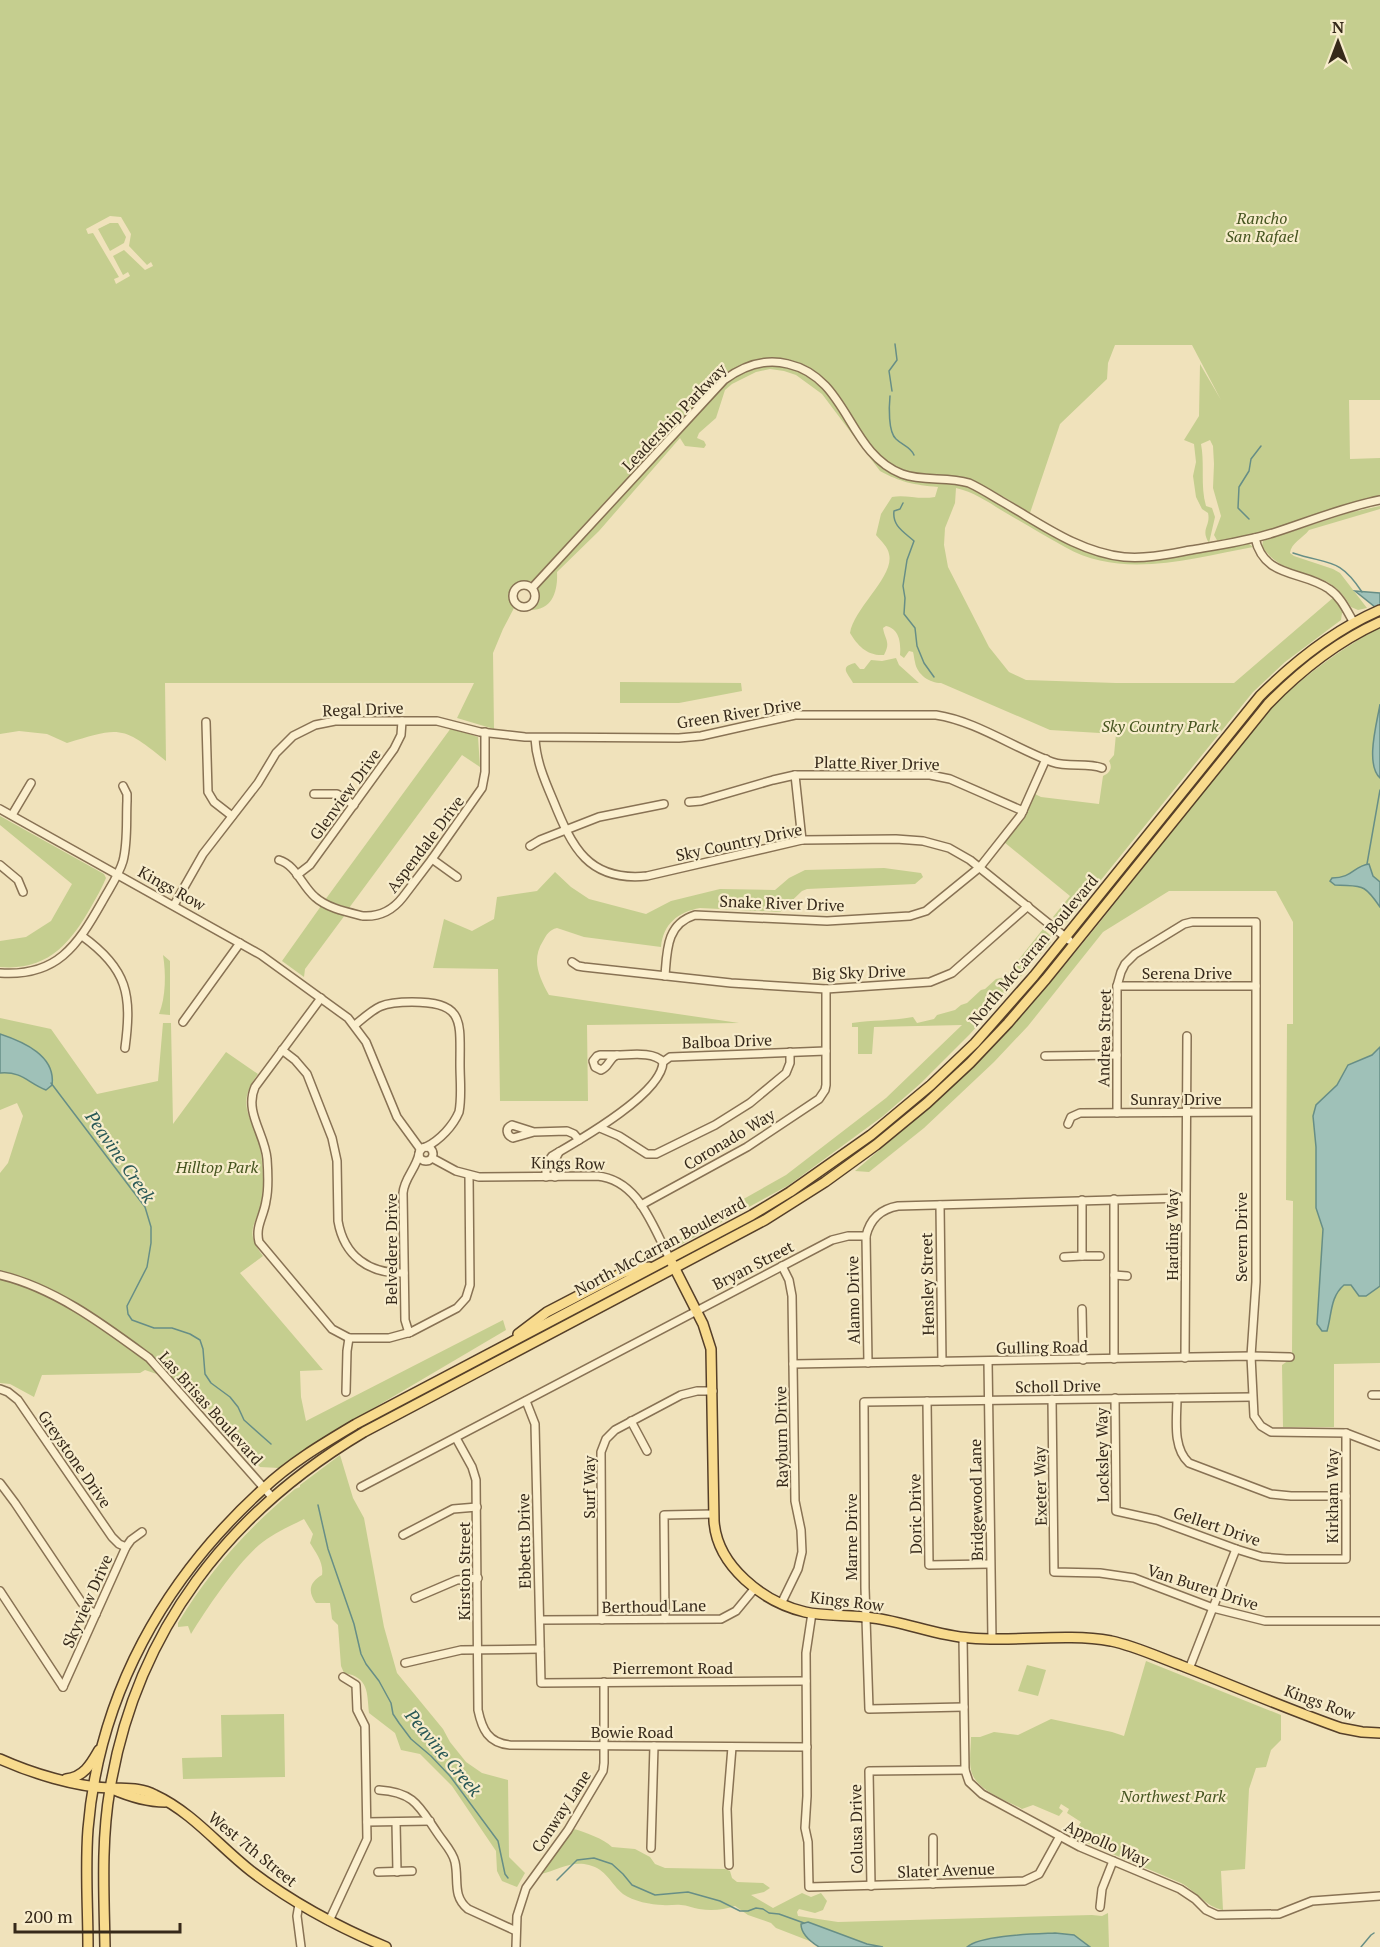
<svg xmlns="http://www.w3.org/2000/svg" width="1380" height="1947" viewBox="0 0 1380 1947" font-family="'PT Serif',serif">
	<rect width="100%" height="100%" fill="#f0e2bb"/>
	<g fill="#c5ce8f" fill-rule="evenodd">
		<path d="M0,0h1380v400h-31l1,59 30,-1v39l-22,5 -90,29 -50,11 -4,-7 7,-19 -8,-28 1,-24 -1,-18 -3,-6 -9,4c4,21 -1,41 5,62l6,2 3,9 -6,26c-9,-14 2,-17 -1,-30l-6,-4 -6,-12 -3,-21 3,-14 -2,-18 -10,-4 15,-24 1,-52 21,36 -29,-55h-77l-7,18 -1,16 -47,45 -30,89c-22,-13 -44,-29 -69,-35 -23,-6 -45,0 -67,-12 -47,-27 -48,-100 -112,-107 -21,-2 -38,3 -56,14l-191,205 -3,3c-19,-1 -28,9 -18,27l-11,21 -10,24 1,76 -37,-11 17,-35h-309l1,78c-44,-36 -46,-34 -99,-18l-20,-9 -28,-3 -19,3zM110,216l11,1 10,17 -2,12 18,19 4,-3 2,4 -8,4 -21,-20 -11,6 10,19 5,-3 2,4 -14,8 -2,-5 5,-2 -26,-44 -5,1 -2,-5z"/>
		<polygon points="110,223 118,223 126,237 124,243 110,251 98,229"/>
		<path d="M772,366c68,4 64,62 105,97 32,27 60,13 95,25 9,4 19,10 28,16 20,12 41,25 62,37 63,33 121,14 186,2l5,4c-60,11 -131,33 -188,0 -22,-12 -43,-25 -64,-37 -14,-9 -28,-18 -45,-22l-1,15 -10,25 -1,17 4,22 41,80 20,25 17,8 90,3h118l100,-86 10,15 -2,1 -1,7 -56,42 -32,30 -186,230h-7l-7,-5 17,-21 -66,-54 20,-26 11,-22 6,3 58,7 4,-28c7,-3 10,-8 6,-15l5,-6 2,-21 -66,-4 -109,-47c-11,0 -24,-8 -26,-21 -1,-3 -1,-7 -2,-10l-4,-1 -5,7 -4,-3c1,-11 0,-26 -14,-29l-3,2c2,12 8,14 1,27 -17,1 -26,-9 -34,-22 4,-25 45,-57 39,-79 -1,-7 -8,-13 -13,-19l5,-21 11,-17c13,-3 26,3 43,0l3,-10c-24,-2 -38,-5 -58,-16l-58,-77 -26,-19 -12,-4 -14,-2 -14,3 -24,12 -7,6 -9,28 -17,15 -2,5 7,3 2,4 -2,3 -19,-2 -5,-8 -81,93 -42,41c1,18 -4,38 -26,38l8,-8 -1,-15 2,-4 183,-197c15,-12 30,-19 49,-20z"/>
		<path d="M1380,506v3l-71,21c-6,8 -18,13 -19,23l4,3 39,13 7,4 27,35 -9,2 -7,-3c-24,-45 -65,-23 -89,-61l1,-5 85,-28z"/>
		<path d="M1380,627v736l-46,1v63h-51l-1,-62 7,-5 3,-7 1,-152 -7,-1 1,-176h6v-102l-17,-31h-107l-66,41 -75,94 -34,36 -70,66 -55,44 -14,-1c49,-43 100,-83 145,-131 98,-107 181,-227 276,-337 32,-30 65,-54 104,-76z"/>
		<path d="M896,658l3,7 20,18h-66c-4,-9 -15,-16 2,-20l5,6h4l7,-9 11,1z"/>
		<polygon points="620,682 741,683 742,691 679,703 620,703"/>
		<polygon points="451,728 478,737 480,767 462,755 349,908 325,900"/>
		<path d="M0,816l104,58 2,4c-4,10 -10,20 -15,29 -21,37 -44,64 -91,60v-26l26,-4 25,-16 21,-37 -72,-59z"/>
		<path d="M884,868l37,5 2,4 -8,7 -108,5 -5,2 -22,21 -80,-4c-22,4 -37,16 -39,39l-77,-10 -27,-9c-8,2 -10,6 -14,13 -12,19 -4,36 6,54l190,28 -152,2 1,76h-88l-2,-132 -65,-1 11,-49 28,12 22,-12 3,-22 40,-6 18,-19 16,15 18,12 57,15 25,-13 49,-12 55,1 14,-12 16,-8z"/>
		<polygon points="321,906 345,915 305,969 304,977 282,961"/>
		<path d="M1043,929l8,7v6l-81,92 -49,49 -38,33 -94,69 -111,61 -6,-3 38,-20 -2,-4 78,-44 100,-77 76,-73 -88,2 -2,27h-14v-27h-6v-4c21,-3 39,-2 61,-6l4,6 17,-4 3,-4 18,-5 6,-5 6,-2 14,-13 4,-1 11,-10 9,-2z"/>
		<path d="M163,955l7,6v54l-11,-1c7,-17 7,-41 4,-59z"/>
		<path d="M0,1018l51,11 46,65 61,-13 5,-58h8l2,101 53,-72 32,22c-24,33 -5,41 2,74 3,15 4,36 2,51 -4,26 -20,30 1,57l-23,17 83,97 -23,1 1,26 5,24 197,-101 3,10 -195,115 -32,23 -19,-1 -74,-83 -41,-14 -5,3 -98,2 -8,22 -24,-13 -10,-1v-210l8,-10 15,-47 -6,-13 -17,7z"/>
		<path d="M340,1455l13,43 11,20 20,109 13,46 46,56 7,13 16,20 16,11 26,7 1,77 16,16 -8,14 -15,-6 -5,-10 -1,-20 -44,-65 -32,-32 -19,-4 -6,-17 -26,-20c-2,-20 0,-36 -25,-40l-3,-7 -3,-41 -6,-6 -2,-16h-14c-9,-12 -6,-21 6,-28 2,-12 -6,-22 -12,-32l3,-9 -9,-15c-14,7 -32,15 -45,26 -23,20 -52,63 -68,89l-3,-8 -10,1v-4c31,-52 70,-95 117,-134l5,-2v-2z"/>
		<path d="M1146,1661l135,54v25l-10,10 -5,17 -10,1 -7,21 -4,80 -24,2 2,39c-17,-3 -27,-19 -42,-27l-106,-45 -2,-3 8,-13 -14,-9 2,-4 -8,-5 -2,4 4,3 -4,5 -26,-11 -11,4c-16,-9 -47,-19 -51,-39 -2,-10 0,-23 0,-33h9l14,-5 24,3 33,-16 61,13 12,4z"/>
		<polygon points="1027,1665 1046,1670 1038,1696 1018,1691"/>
		<polygon points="284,1714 285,1777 183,1779 182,1758 222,1757 221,1715"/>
		<path d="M574,1829c11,3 30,10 38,18l23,2 15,8 5,7 10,4 60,1 5,2 2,7 5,4 26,1 7,5 -6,4 -13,3 22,13 29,-15 9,4 10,-4 6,8 -4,9 -8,3 -16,-4 -2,3 1,4 40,6 254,-7 10,1 6,-3 1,34h-284l-49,-19 -5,-5 -23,-8 -13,-9c-12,4 -23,5 -36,3 -6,-1 -12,-4 -18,-4 -6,-1 -12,1 -18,0 -12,0 -30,-4 -40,-11 -12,-10 -17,-25 -34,-29 -17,-5 -32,5 -48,9z"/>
	</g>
	<g fill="#9fc1b8" stroke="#678e86" stroke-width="1.5">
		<polygon points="1355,591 1380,593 1380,611"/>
		<path d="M1380,704v74c-15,-14 -3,-55 0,-74z"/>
		<path d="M1369,864l4,12 7,6v25c-17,-25 -18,-20 -45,-22l-5,-4 2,-3c21,0 21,-12 37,-14z"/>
		<path d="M0,1034c24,8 56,22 52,51l-6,5c-18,-7 -24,-19 -46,-17z"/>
		<path d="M1380,1047v239l-14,10h-7l-8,-11h-7c-14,12 -12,29 -17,46h-5l-5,-7 6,-95 -7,-21v-61l-3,-31 3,-11 21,-20 11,-20 24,-10z"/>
		<path d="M808,1922l59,22 16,3h-64c-8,-5 -18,-13 -18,-23z"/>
		<path d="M1055,1933l19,2 16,12h-123c14,-12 68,-13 88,-14z"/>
	</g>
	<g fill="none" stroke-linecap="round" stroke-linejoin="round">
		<g stroke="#678e86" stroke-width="1.5">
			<polyline points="892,391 889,371 897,360 895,344"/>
			<path d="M890,396c-1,10 -2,36 6,43 6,6 15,8 18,16"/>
			<path d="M903,503l-3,6 -6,2c-2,15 10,21 20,30l-7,19 -4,26 2,12 -1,16 11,14 2,18 7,17 10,14"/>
			<polyline points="1249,519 1238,508 1239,487 1249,471 1251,459 1261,446"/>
			<path d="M1293,553c36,12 46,4 69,39"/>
			<polyline points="1367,864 1380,790"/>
			<polyline points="51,1083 145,1207 151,1227 151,1243 147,1267 127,1306 128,1314 132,1320 154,1328 172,1328 190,1334 200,1340 203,1349 205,1374 211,1383 230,1397 238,1407 244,1420 271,1444"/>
			<polyline points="318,1505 328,1549 354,1624 361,1654 366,1664 379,1681 391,1703 393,1714 399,1723 411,1739 431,1756 450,1776 498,1841 505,1874 508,1878"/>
			<polyline points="557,1880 577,1860 594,1858 612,1864 623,1874 632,1885 655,1895 688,1892 720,1901 740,1911 748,1911 756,1908 763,1909 769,1913 779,1914 804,1923"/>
			<polyline points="1361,1947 1371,1935 1374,1933"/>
		</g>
		<g stroke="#887254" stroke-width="10">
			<g id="minor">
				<path d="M1255,538c9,41 47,32 74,51 12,8 18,22 25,34"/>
				<circle cx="524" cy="596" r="11"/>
				<path d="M532,588l192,-208c19,-14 41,-22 64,-16 61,14 59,89 114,110 22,8 45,2 67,9 11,5 22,12 32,18 39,22 77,51 123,56 23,2 45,-3 67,-7 29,-5 57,-9 85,-18 34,-11 68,-25 104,-32"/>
				<polyline points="206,722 208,792 214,802 232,816"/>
				<path d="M535,738c1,22 9,41 18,62 19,47 35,82 94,76l155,-36 94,-1 27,2 26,7 21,12 99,80"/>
				<polyline points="795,775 802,840"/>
				<polyline points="314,794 337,794 354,805"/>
				<polyline points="689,802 701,801 773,780 795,775 930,775 950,779 1023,811"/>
				<polyline points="0,809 261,955 348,1018 366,1042 397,1117 421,1150"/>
				<polyline points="12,815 31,783"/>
				<polyline points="530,846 540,840 599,817 664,804"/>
				<polyline points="432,859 457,877"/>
				<path d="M279,860c17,5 23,26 36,37 12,11 32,15 48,19 17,1 30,-6 40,-19l29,-38 50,-71 3,-16v-40"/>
				<polyline points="0,865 18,880 23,892"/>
				<polyline points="297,875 310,865 394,749 401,735 402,721"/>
				<path d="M174,905l29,-51 55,-71 18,-30 17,-17 22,-11 20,-4h102l43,11 45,5 154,1 22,-2 94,-21h141c40,6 78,33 116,47 17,6 35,0 50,6"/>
				<path d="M82,936c46,33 50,59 43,112"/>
				<polyline points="572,962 578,966 584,967 731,983 826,989 930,982 952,973 1028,906"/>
				<path d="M0,973c57,4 77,-27 102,-71 7,-13 17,-27 21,-41 5,-19 3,-41 4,-60v-7l-4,-8"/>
				<path d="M665,976c2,-25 1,-52 30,-61l132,6 83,-5 16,-5 54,-44 41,-52 25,-56"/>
				<polyline points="1117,986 1256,986"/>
				<path d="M321,998l-66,89c-11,25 10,47 12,72 1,14 2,29 -1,42 -2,15 -11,25 -7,41l73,87 17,9h40l22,-6 46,-24 9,-10 4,-13 -1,-110"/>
				<polyline points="183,1022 240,943"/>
				<path d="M355,1025c22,-19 27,-23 57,-23 53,0 48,19 48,63 0,15 2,32 -1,47 -6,14 -19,28 -33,35"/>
				<path d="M282,1050l13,10 12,14 25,64 5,23 1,60c6,35 31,53 66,52"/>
				<path d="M600,1055h17c-8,3 -8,12 -16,15l-6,-3 -2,-6 4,-5z"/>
				<path d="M617,1055c13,0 36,-4 46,7"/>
				<polyline points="1045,1056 1117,1055"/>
				<polyline points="1117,1113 1117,986 1121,972 1125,964 1135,954 1184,924 1192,922 1256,922 1256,1282 1251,1356 1254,1416 1261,1426 1271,1432 1346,1433 1380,1446"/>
				<polyline points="1068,1124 1071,1117 1080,1113 1254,1112"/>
				<polyline points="600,1128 619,1136 647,1154 656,1154 715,1125 750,1103 786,1073 790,1063 790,1052"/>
				<path d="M534,1132l-22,-7c-7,3 -6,10 1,13l21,-6 33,-1 7,3 5,6"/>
				<circle cx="426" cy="1154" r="7"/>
				<path d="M432,1158l24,13 23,6 118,-1c42,4 55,50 73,83"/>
				<path d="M546,1177v-13l6,-8c26,-15 110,-62 111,-94l7,-5 156,-6"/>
				<polyline points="555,1177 555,1160 559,1152"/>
				<polyline points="641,1205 747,1147 819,1099 825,1090 826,1085 826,989"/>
				<polyline points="940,1205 942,1362"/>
				<polyline points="1082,1256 1100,1256"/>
				<polyline points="1064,1257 1082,1256 1082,1200"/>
				<path d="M0,1275c55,13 104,50 149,83l123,139"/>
				<polyline points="1114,1275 1127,1276"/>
				<polyline points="1082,1309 1083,1360"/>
				<path d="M409,1333l-4,-13 -2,-127c1,-15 13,-24 16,-39"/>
				<polyline points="1185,1358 1187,1036"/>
				<polyline points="1114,1359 1114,1199"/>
				<polyline points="988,1361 992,1639"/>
				<path d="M868,1363l-2,-127c4,-17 15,-27 32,-30l287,-8"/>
				<polyline points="793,1364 1251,1356 1290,1357"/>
				<polyline points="0,1389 8,1392 18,1400 112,1537 119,1544 126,1547"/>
				<polyline points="346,1392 347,1351 349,1338"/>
				<polyline points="1372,1395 1380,1395"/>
				<polyline points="1115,1398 1116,1511 1157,1520 1236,1549 1262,1557 1286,1559 1346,1559 1346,1433"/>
				<path d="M1177,1398c0,20 -5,50 12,65l82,31 20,2h55"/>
				<polyline points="1052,1399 1054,1572 1100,1573 1134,1578 1213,1608 1265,1621 1380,1621"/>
				<polyline points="526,1401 535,1424 541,1683 806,1681"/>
				<polyline points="927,1401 929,1565 990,1564"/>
				<polyline points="631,1421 647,1451"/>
				<path d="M456,1438l16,29 4,13 2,230c4,19 10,33 32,35l297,2"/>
				<polyline points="0,1483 15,1503 82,1603 89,1610 96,1614"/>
				<polyline points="361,1487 832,1240 848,1236 866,1236"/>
				<polyline points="403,1535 453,1509 477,1507"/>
				<polyline points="0,1591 63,1687"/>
				<polyline points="415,1598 457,1580 478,1578"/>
				<polyline points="781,1604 798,1569 802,1552 801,1530 795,1501 792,1296 789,1280 782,1266"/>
				<polyline points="812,1613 806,1653 807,1796 805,1828 808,1842 809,1887 1024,1881 1039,1874 1060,1836"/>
				<polyline points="665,1619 664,1515 714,1514"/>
				<polyline points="540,1620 721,1619 736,1611 755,1588"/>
				<polyline points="602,1620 601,1452 606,1439 615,1430 681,1395 697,1391 713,1391"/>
				<polyline points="963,1638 965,1770 969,1782 982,1794 1080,1847 1180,1889 1195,1899 1206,1910 1217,1915 1279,1914 1312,1901 1380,1896"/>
				<polyline points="405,1663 461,1650 540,1649"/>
				<polyline points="1189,1669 1236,1549"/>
				<polyline points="63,1687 126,1547 131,1540 142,1532"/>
				<polyline points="964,1707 869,1709 865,1588 864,1402 1252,1397"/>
				<path d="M379,1790c36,2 41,18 59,44 6,9 15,18 17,28 4,18 -3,34 13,47l48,22"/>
				<polyline points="367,1822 430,1821"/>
				<polyline points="396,1822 397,1872"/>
				<polyline points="933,1838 933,1884"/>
				<polyline points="651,1848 654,1746"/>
				<polyline points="729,1865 727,1809 732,1747"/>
				<polyline points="378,1872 412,1871"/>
				<polyline points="871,1886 869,1771 965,1770"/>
				<polyline points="299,1904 297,1916 301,1947"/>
				<polyline points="1100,1907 1102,1889 1113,1861"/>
				<polyline points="329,1921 367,1839 365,1726 357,1710 356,1685 343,1677"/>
				<polyline points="516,1947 517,1916 526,1888 568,1830 603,1771 604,1763 604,1682"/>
			</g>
		</g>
		<g stroke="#553f29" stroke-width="12">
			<g id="major">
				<path d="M672,1263l31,61 8,25 3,172c3,45 49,81 91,91 22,5 45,2 68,6 33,4 64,18 97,20 47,4 95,-5 141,3 24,5 47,16 69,24 54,21 107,44 161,63l21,4 18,1"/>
				<polyline points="518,1334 547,1312 622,1273 634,1269 649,1267"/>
				<path d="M0,1759c31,14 76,28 110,29 16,1 30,-1 45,7 37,17 64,51 96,76 42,32 87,56 135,76"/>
				<path d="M66,1779c18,-2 25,-15 33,-29"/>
				<path d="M112,1789c16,7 36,13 53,13"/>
				<path d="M88,1947c0,-39 -3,-79 0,-118 11,-135 76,-250 175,-340 27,-26 61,-46 93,-65l396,-209 38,-23 81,-57 60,-50 44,-42 59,-67 226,-280c35,-35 74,-66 120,-86"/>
				<path d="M105,1947c-1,-53 -4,-106 5,-158 26,-158 119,-277 254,-357l401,-212 60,-38 51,-37 51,-42 43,-40 38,-40 38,-44 222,-275c33,-34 70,-63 112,-82"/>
			</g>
		</g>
		<use href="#minor" stroke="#fbefce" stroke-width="7"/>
		<use href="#major" stroke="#f8db8e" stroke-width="9"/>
	</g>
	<g text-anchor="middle" stroke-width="4.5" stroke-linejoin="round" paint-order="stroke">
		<g font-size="16" font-style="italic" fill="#45541f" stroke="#f7eccb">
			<text x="1262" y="224">Rancho<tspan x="1262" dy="18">San Rafael</tspan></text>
			<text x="1160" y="732">Sky Country Park</text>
			<text x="217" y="1173">Hilltop Park</text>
			<text x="1173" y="1802">Northwest Park</text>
		</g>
		<g font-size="16" fill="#36291a" stroke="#f7eccb">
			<text transform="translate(674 417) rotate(-46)" y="6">Leadership Parkway</text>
			<text transform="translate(363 709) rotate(-2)" y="6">Regal Drive</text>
			<text transform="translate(739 713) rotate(-9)" y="6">Green River Drive</text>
			<text transform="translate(877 763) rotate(1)" y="6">Platte River Drive</text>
			<text transform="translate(345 794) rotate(-54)" y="6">Glenview Drive</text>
			<text transform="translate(739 842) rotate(-12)" y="6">Sky Country Drive</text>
			<text transform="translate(425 844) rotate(-53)" y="6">Aspendale Drive</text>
			<text transform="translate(172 888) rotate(29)" y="6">Kings Row</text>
			<text transform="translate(782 903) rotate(2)" y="6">Snake River Drive</text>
			<text transform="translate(1033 950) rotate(-50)" y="6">North McCarran Boulevard</text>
			<text transform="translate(859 972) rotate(-2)" y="6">Big Sky Drive</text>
			<text x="1187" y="979">Serena Drive</text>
			<text transform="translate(1104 1038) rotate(-89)" y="6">Andrea Street</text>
			<text transform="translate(727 1041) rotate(-2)" y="6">Balboa Drive</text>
			<text x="1176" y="1105">Sunray Drive</text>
			<text transform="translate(729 1139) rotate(-31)" y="6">Coronado Way</text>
			<text transform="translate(568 1163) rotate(1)" y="6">Kings Row</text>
			<text transform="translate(1172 1235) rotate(-90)" y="6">Harding Way</text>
			<text transform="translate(1241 1237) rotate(-90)" y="6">Severn Drive</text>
			<text transform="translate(660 1246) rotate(-28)" y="6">North McCarran Boulevard</text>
			<text transform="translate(391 1249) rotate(-90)" y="6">Belvedere Drive</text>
			<text transform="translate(753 1265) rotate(-27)" y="6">Bryan Street</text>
			<text transform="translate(927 1284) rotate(-91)" y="6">Hensley Street</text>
			<text transform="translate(853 1300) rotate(-91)" y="6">Alamo Drive</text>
			<text transform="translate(1042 1347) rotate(-1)" y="6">Gulling Road</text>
			<text transform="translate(1058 1386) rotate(-1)" y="6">Scholl Drive</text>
			<text transform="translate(211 1408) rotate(48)" y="6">Las Brisas Boulevard</text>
			<text transform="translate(781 1437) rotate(-91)" y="6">Rayburn Drive</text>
			<text transform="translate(1102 1455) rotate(-91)" y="6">Locksley Way</text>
			<text transform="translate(75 1459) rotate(55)" y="6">Greystone Drive</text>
			<text transform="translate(1040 1486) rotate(-91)" y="6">Exeter Way</text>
			<text transform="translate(589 1487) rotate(-90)" y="6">Surf Way</text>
			<text transform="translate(1332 1496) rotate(-90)" y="6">Kirkham Way</text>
			<text transform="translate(976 1500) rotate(-91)" y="6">Bridgewood Lane</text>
			<text transform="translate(915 1514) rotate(-91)" y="6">Doric Drive</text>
			<text transform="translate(1217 1526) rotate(19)" y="6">Gellert Drive</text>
			<text transform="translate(851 1537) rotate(-90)" y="6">Marne Drive</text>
			<text transform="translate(524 1541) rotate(-91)" y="6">Ebbetts Drive</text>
			<text transform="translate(464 1571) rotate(-90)" y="6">Kirston Street</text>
			<text transform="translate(1203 1587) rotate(18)" y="6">Van Buren Drive</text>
			<text transform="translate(87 1601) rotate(-66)" y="6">Skyview Drive</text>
			<text transform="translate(847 1601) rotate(7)" y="6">Kings Row</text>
			<text transform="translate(654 1606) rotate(-1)" y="6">Berthoud Lane</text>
			<text x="673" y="1674">Pierremont Road</text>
			<text transform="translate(1320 1702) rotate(20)" y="6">Kings Row</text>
			<text x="632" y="1738">Bowie Road</text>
			<text transform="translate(561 1811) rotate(-57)" y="6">Conway Lane</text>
			<text transform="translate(856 1829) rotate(-91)" y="6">Colusa Drive</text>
			<text transform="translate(1107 1843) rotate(24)" y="6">Appollo Way</text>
			<text transform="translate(253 1849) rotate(39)" y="6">West 7th Street</text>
			<text transform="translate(946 1870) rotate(-2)" y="6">Slater Avenue</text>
		</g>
		<g font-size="18" font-style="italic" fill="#285756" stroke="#f7eccb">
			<text transform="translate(120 1157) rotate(55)" y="6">Peavine Creek</text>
			<text transform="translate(443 1753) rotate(50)" y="6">Peavine Creek</text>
		</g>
	</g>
	<g transform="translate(1338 42)" stroke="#f7eccb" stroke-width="4.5" paint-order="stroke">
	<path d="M0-4.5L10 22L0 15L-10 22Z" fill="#36291a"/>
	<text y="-9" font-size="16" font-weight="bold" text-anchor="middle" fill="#36291a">N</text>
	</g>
	<path d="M15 1923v9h165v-9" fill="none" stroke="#36291a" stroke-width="3"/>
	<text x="24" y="1923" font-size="18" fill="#36291a" stroke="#f7eccb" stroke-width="4.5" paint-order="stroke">200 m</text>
</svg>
